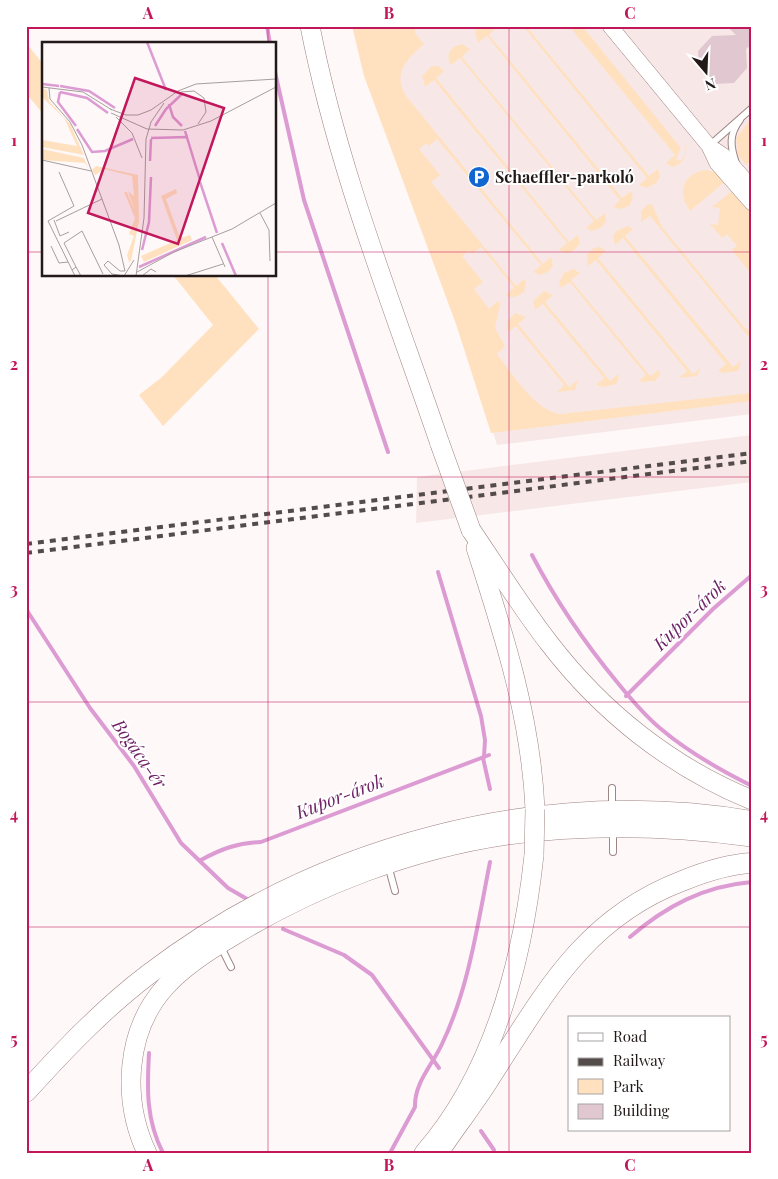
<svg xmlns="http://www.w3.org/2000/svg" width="778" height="1179" viewBox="0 0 778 1179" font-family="'Playfair Display',serif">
	<rect width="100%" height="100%" fill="#fef8f8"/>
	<g fill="#f7e8e7">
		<polygon points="366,26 752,26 752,414 497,445"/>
		<polygon points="752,435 752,482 416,523 417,477"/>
	</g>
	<g fill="#ffe1bf">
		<path d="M352,26h63v7l9,11c-17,15 -32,29 -18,52l137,168 8,-7 2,8 -4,6 -8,4 -8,-3 8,-7 -104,-126 -8,7 -3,-3 -7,6 21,26 -9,7 85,104 8,-7 2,3 -2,10c-6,4 -11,7 -18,3l8,-8 -33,-40 -9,7 -3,-3 -7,5 21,26 -9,7 15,20 9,-8 2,3 -5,24 10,18 -8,8c15,19 37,56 63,60l192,-21v8l-261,32 -35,-109 -92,-248z"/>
		<polygon points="478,26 497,27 489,35 622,198 631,191 633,198 629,206 620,209 613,207 620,200 487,36 478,43 475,33"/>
		<polygon points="523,26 526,26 649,176 658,169 660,177 656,183 647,188 639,185 647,178"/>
		<path d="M569,26h13l99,122 -5,11 5,2 4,-6 1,-12c2,12 -2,21 -14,24l-6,-4 9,-8z"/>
		<polygon points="26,43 44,65 44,115 26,93"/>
		<path d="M462,44l8,5 -8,8 134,163 9,-7 1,8 -4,6 -10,4 -6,-3 8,-7 -134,-163 -9,7c-6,-11 -1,-18 11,-21z"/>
		<path d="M432,66h6l6,5 -8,7 133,164 9,-7 2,8c-5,8 -12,13 -21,7l8,-7 -133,-163 -9,7 -3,-11z"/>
		<polygon points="752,118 752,160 746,165 738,155 736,138"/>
		<path d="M705,170l11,2 11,8 -37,31c-13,-18 -8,-37 15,-41z"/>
		<polygon points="732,191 752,214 752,275 732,250 737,246 727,234 722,238 710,224 718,225 720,208 712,207"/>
		<polygon points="652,204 662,227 743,326 752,333 752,341 650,216 641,222 641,211 647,205"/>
		<polygon points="627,226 633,229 625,236 733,367 741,361 738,371 723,373 718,371 726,364 623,238 615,245 613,236 616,231"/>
		<polygon points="600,247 606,251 598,258 693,374 701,368 697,376 679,378 687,371 596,260 588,266 587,254 594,248"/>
		<polygon points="573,269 580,273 571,280 650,376 659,370 660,375 655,381 638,382 646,375 570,282 561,288 559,282 564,273"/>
		<polygon points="173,275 215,275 259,329 163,426 139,395 162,377 213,325"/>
		<polygon points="544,291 553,295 545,302 610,381 618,374 619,378 616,384 604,387 596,385 604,378 543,304 535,310 533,301"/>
		<polygon points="515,313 526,317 518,324 569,387 578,380 575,390 557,392 564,385 516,326 508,332 507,322"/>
	</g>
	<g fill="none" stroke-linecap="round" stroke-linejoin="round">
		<g stroke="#dc9bd3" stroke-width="4">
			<polyline points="267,26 270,44"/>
			<polyline points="275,72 304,200 388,452"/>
			<path d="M532,555c24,46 52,87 85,127 13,16 28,34 44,47 27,23 59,41 91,57"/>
			<polyline points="438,572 481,716 485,740 484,757"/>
			<polyline points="26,609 90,708 134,766 181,843 228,888 247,899"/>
			<polyline points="626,696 713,609 752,575"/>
			<polyline points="483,758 490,789"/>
			<path d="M201,860c20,-11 36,-17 60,-18l228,-87"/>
			<polyline points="283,929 344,955 372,975 439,1068"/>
			<path d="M630,937c36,-31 74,-51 122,-55"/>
			<path d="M149,1053c-2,36 -3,67 14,100"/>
			<polyline points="481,1131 494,1150"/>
			<path d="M390,1153l25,-46c-1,-24 18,-43 27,-63 27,-56 36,-122 48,-182"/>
		</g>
	</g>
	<polygon fill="#e1c7d0" points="727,26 752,26 752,44 746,49 747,68 734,83 714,84 699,70 698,51 712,36 736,35"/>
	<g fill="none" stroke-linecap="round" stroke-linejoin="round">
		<g stroke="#9f8584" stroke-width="8">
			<g id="service">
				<polyline points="709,146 752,108"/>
				<path d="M736,163c-6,-17 -7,-29 4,-43"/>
				<polyline points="612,788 612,809"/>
				<polyline points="613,829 613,852"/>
				<polyline points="388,865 395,891"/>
				<polyline points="220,945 231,967"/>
			</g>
		</g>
		<g stroke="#9f8584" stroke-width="16">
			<g id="tertiary">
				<polyline points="610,26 709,146 717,163 752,203"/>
				<polyline points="715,150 724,156 752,188"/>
			</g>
		</g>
		<g stroke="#9f8584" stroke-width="20">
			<g id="primary">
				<path d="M310,26c28,144 83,280 130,418"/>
				<path d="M471,530c26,38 50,77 78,113 53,69 122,124 203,157"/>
				<path d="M476,548c28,87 55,170 59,261"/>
				<path d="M147,1153c-25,-53 -22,-122 19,-167 18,-20 43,-36 67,-50 82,-50 178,-87 274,-101 82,-11 163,-9 245,2"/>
				<path d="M424,1153c70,-80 99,-195 110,-298"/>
			</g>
		</g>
		<g stroke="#9f8584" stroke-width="21">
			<g id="trunk">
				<path d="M26,1092c38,-42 78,-84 123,-118 170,-130 392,-188 603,-153"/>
				<path d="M438,1153c16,-24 34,-47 50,-72 55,-84 94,-162 194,-200 22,-9 46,-17 70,-18"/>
			</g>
		</g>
		<use href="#service" stroke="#fff" stroke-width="6"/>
		<use href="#tertiary" stroke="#fff" stroke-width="15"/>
		<use href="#primary" stroke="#fff" stroke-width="19"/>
		<use href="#trunk" stroke="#fff" stroke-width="20"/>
		<g stroke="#544c4b" stroke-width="4" stroke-dasharray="6 6" stroke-linecap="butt">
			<polyline points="26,544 752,453"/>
			<polyline points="26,553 752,461"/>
		</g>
		<g stroke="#9f8584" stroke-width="20" stroke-linecap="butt">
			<g id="primary-bridge">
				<polyline points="440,444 471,530"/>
				<polyline points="534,855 535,809"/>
			</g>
		</g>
		<use href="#primary-bridge" stroke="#fff" stroke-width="19"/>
	</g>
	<path fill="none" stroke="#c2185b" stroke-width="1" stroke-opacity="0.55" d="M268,26v18M509,26v1127M26,252h18M275,252h477M268,275v878M26,477h726M26,702h726M26,927h726"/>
	<defs>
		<g id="parking-disc" transform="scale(1.125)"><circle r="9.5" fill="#1166d0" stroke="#fff"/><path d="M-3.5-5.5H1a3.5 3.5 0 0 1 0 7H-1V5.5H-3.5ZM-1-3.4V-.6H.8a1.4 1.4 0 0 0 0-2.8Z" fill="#fff"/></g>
	</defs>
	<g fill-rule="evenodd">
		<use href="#parking-disc" x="479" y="177"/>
	</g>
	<g text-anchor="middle" stroke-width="4" stroke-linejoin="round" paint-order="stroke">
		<g font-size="16" font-weight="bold" fill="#221918" stroke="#fff" text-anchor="start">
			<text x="495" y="183">Schaeffler-parkoló</text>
		</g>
		<g font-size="18" font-style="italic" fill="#6d2266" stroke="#fff">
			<text transform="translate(690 615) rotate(-44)" y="6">Kupor-árok</text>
			<text transform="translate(139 754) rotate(55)" y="6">Bogáca-ér</text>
			<text transform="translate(340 797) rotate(-21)" y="6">Kupor-árok</text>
		</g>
	</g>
	<g transform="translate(42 42)">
		<rect width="234" height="234" fill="#fef8f8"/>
		<path d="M0,46l5,2 2,11 21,23 14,31 -42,-8v-7l35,6 -13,-28 -22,-21zM0,107l42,9 5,12 -4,-7 -43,-3zM54,124l42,9 1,46 -8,40 -2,1 -2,-7 7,-19 -5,-2 6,-16 -11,-26h3l8,19 -7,-20 6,5 -2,-20 -28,-7 -9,6 -3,-5zM134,147l1,4 -11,6 14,39 10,-3 2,5 -48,22 -3,-6 36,-16 -16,-44z" fill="#ffe1bf"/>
		<path fill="none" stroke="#dc9bd3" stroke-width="2.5" d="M105,0l19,48M0,42l17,2M18,44l29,5 26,17M18,50l27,6 21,15M18,50l-2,10 18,24M127,62l4,13 9,9M113,84l11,-17 16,-15M35,87l15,23 13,-1 28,-12M143,89l15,49M109,96l37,-1M108,119l1,-22M158,140l17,51M180,201l14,33M100,208l7,-28 2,-45M97,225l67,-30"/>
		<path fill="none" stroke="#a69f9e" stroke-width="1" d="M0,45l41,5 29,18M7,46l1,11 20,23 12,23 37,100 6,26h-5l-12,-10 -4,4 8,9 11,2M139,50l13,-1 10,7 2,14 -8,12M68,67l16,6h12l13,-5 27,-19 18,-7 80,-5M69,71l36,16 36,1 28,-9 65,-34M74,75l16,16 10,25M0,118l49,11M17,130l15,34 -26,15 27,55M218,171l9,17 1,31M12,178l6,16 9,-4M14,179l46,-22M170,195l13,30M9,204l8,17 9,-1M34,225l-12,-24 18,-12 21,43M30,228l4,-3 5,9M95,230l37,-20 58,-23 44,-26M82,234l10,-16M94,234l8,-58 2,-79 5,-17 13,-19M100,234l9,-7 5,3M143,234l38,-12"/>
		<path fill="#c2185b" fill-opacity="0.15" stroke="#c2185b" stroke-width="2.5" d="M93,36l89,30 -46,136 -90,-31z"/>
		<rect width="234" height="234" fill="none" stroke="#221918" stroke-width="2.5"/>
	</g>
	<rect width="778" height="1179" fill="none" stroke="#ffffff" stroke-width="55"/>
	<rect x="568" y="1016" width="162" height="115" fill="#ffffff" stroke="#a7a3a3"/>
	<rect x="578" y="1033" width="25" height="8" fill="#ffffff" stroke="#a7a3a3"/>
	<text x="613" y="1042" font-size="15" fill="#221918">Road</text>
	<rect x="578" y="1058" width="25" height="8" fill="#544c4b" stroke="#a7a3a3"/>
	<text x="613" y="1066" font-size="15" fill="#221918">Railway</text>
	<rect x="578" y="1079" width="25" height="15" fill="#ffe1bf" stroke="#a7a3a3"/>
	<text x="613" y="1092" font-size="15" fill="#221918">Park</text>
	<rect x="578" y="1104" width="25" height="15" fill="#e1c7d0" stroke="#a7a3a3"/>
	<text x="613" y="1116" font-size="15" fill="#221918">Building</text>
	<g transform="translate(706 72) rotate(161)" stroke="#ffffff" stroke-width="4" paint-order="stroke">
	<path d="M0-4L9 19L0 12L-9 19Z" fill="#221918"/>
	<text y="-8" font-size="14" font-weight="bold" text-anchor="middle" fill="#221918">N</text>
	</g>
	<rect x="28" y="28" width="722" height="1124" fill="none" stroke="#c2185b" stroke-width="2"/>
	<g font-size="16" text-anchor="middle" font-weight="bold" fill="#c2185b">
		<text x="148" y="19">A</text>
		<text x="389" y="19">B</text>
		<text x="630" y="19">C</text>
		<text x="14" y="146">1</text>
		<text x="764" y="146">1</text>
		<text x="14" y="370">2</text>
		<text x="764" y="370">2</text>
		<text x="14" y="595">3</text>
		<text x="764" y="595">3</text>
		<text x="14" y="820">4</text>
		<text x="764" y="820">4</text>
		<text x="14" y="1045">5</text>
		<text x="764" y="1045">5</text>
		<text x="148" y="1171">A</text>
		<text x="389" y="1171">B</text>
		<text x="630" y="1171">C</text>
	</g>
</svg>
